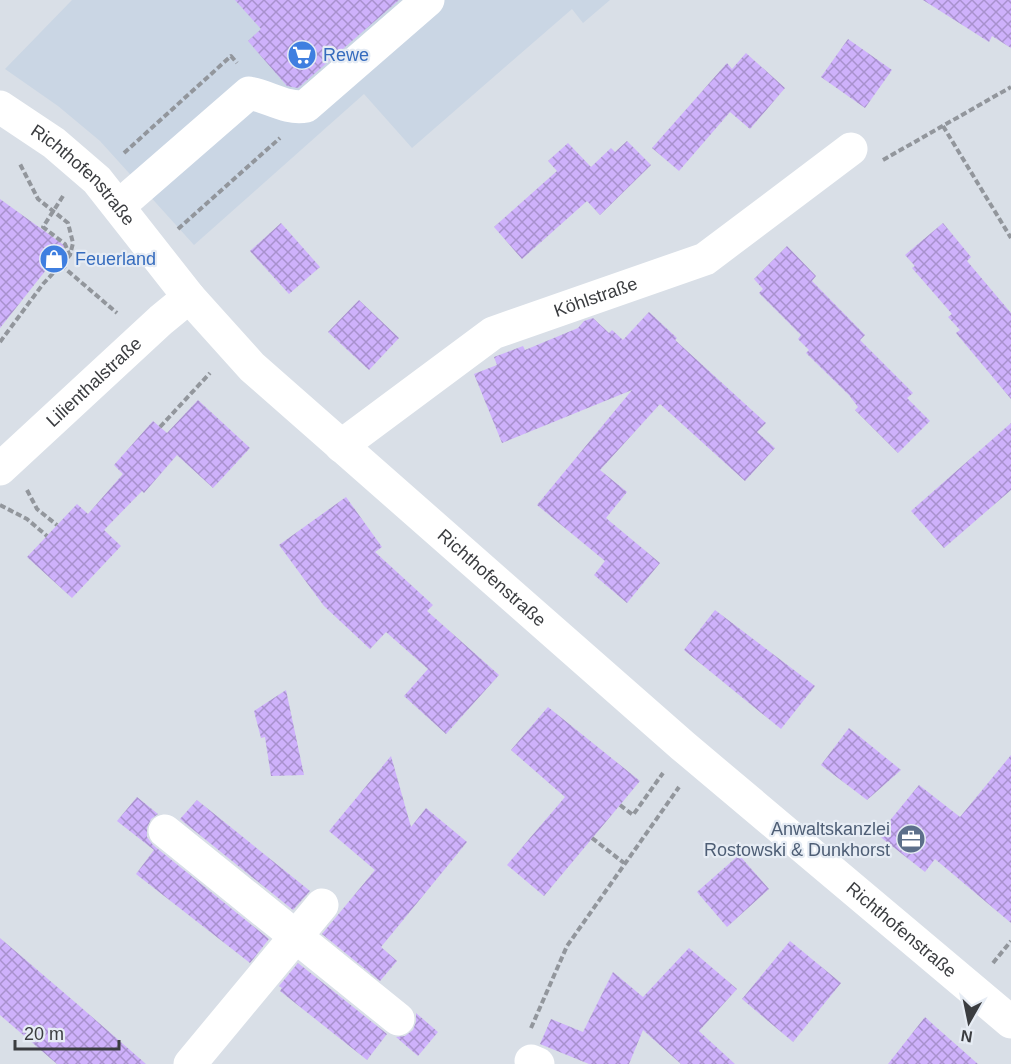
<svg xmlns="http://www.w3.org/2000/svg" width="1011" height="1064" viewBox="0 0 1011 1064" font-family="Arial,sans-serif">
	<defs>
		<pattern id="building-cross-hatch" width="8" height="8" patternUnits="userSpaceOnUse" patternTransform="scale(1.5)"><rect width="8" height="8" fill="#ceb1fb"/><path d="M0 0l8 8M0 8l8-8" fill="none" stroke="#a891cd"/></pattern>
	</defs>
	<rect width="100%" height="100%" fill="#d9dfe7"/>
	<polygon fill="#cad6e4" points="72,0 610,0 583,23 572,9 412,148 364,94 194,245 100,141 58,106 5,69"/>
	<g fill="url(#building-cross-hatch)">
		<polygon points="235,0 399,0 298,88 287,86 248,41 261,29"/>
		<polygon points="923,0 1011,0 1011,48 992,36 989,42"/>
		<polygon points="848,39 892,70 865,108 821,77"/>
		<polygon points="746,53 785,88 750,129 730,112 679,171 652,148 727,63 732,69"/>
		<polygon points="627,141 651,165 600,215 587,201 522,259 494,227 557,171 548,161 568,143 591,167 611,148 615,152"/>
		<polygon points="0,199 65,246 0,328"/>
		<polygon points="281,223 320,267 289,294 250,251"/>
		<polygon points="943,223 971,257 967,261 1011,313 1011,399 956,333 960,330 948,317 952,314 912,268 915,266 905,255"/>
		<polygon points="787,246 816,276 812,281 865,335 860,340 913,393 907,398 930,421 898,453 855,410 858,407 849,395 806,353 809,350 798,339 801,335 759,293 763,289 754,279"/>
		<polygon points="359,300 399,338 369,370 328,332"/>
		<polygon points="649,312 677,338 675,340 766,423 757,432 775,448 745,481 660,404 600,470 627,492 606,518 660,563 627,603 594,575 605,561 537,505 632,390 502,443 474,374 497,365 494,357 523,346 525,350 578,328 584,321 593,318 609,333 612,330 623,340"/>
		<polygon points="198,400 250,448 213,488 177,455 144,493 142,491 104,530 121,546 72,598 27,557 77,504 88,514 123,474 114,465 153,421 167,433"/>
		<polygon points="1011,423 1011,490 944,548 911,511"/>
		<polygon points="346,497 382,547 375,552 433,605 427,611 499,675 446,734 404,696 428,669 386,632 370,649 324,606 279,545"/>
		<polygon points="715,610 815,686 781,729 684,650"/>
		<polygon points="286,690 304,775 271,776 265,737 261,738 254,711"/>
		<polygon points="548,707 640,781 544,896 507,865 565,797 511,750"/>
		<polygon points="849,728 901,770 867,800 821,765"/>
		<polygon points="1011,755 1011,923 935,859 925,872 878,835 919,785 960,817"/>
		<polygon points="391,756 411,827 426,808 467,842 381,947 397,961 380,981 322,934 375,870 329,831"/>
		<polygon points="137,797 158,814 151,819 147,828 147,837 153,845 269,939 250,963 136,874 154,850 117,821"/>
		<polygon points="197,800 310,891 293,910 180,819"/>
		<polygon points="739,855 769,889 727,927 697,892"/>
		<polygon points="0,938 76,1003 146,1064 57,1064 0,1015"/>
		<polygon points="790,941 841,983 793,1042 742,999"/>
		<polygon points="689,948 737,989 699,1031 735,1064 681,1064 643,1030 629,1064 589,1064 540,1044 551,1019 583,1032 613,972 643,997"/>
		<polygon points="298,963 387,1034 367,1060 280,991 282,988 279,986"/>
		<polygon points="416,1013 438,1032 418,1056 396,1037 405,1036 413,1030 416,1022"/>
		<polygon points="925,1017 936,1027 978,1064 888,1064"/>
	</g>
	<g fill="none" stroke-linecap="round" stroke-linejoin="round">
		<g stroke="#92969c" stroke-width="4" stroke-dasharray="6 3" stroke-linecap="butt">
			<polyline points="943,126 1011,238"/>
			<polyline points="124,153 231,56 237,63"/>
			<polyline points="883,160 1011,87"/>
			<polyline points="63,196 43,227 65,244 69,254"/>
			<polyline points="178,229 280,138"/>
			<polyline points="54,259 117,313"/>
			<polyline points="0,342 43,284 70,255 73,243 68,223 38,199 20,164"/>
			<polyline points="160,427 210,373"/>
			<polyline points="27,490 37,509 57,525"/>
			<polyline points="0,505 27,519 47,536"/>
			<polyline points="620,805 633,815 663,773"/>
			<polyline points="592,838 624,863"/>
			<polyline points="993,963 1011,941"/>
			<polyline points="531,1028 567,946 679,787"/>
		</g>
		<g stroke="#fff" stroke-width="33">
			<path id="s1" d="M0,107l54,36 43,37 92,117 63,70 431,379 328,276"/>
			<path d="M119,206l130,-113c19,3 38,17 57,13l122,-106"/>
			<path id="s2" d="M341,446l152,-113 212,-74 146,-110"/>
			<path id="s3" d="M0,469l161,-149 28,-23"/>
			<polyline points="165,831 398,1019"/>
			<polyline points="531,1061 538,1064"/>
			<polyline points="190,1064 322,905"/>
		</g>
	</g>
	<defs>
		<g id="supermarket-disc" transform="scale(1.5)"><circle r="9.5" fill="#3f7fe0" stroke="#e6ecf4"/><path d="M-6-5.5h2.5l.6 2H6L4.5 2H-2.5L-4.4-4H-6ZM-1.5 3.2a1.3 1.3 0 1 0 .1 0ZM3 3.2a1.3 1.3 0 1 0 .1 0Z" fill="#fff"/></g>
		<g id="shop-disc" transform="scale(1.5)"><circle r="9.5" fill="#3f7fe0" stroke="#e6ecf4"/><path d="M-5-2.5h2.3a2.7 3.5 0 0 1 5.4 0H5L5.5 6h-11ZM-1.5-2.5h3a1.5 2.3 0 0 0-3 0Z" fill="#fff"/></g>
		<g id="office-disc" transform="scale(1.5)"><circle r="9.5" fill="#5c6f8a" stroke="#e6ecf4"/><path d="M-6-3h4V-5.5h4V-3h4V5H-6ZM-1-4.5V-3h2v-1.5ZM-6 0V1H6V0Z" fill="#fff"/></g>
	</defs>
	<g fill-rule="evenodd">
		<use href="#supermarket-disc" x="302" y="55"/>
		<use href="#shop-disc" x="54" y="259"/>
		<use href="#office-disc" x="911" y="839"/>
	</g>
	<g text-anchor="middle" stroke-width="4.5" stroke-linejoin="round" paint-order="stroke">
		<g font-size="18" fill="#366cbe" stroke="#e6ecf4" text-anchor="start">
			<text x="323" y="61">Rewe</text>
			<text x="75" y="265">Feuerland</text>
		</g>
		<g font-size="18" fill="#3b3d40" stroke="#e6ecf4">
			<text dy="6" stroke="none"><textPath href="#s1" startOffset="108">Richthofenstraße</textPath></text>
			<text dy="6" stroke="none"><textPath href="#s2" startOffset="298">Köhlstraße</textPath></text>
			<text dy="6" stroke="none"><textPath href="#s3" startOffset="128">Lilienthalstraße</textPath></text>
			<text dy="6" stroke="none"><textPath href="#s1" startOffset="684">Richthofenstraße</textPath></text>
			<text dy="6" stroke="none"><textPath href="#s1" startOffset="1224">Richthofenstraße</textPath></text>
		</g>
		<g font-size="18" fill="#4e5e75" stroke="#e6ecf4" text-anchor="end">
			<text x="890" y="835">Anwaltskanzlei<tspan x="890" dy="21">Rostowski &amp; Dunkhorst</tspan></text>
		</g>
	</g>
	<g transform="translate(969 1022) rotate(189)" stroke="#e6ecf4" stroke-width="4.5" paint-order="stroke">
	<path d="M0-4.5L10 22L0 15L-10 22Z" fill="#3b3d40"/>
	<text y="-9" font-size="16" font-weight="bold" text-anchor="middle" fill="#3b3d40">N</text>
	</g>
	<path d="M15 1040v9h104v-9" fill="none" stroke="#3b3d40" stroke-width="3"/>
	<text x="24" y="1040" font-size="18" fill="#3b3d40" stroke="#e6ecf4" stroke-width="4.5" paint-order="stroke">20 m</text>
</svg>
